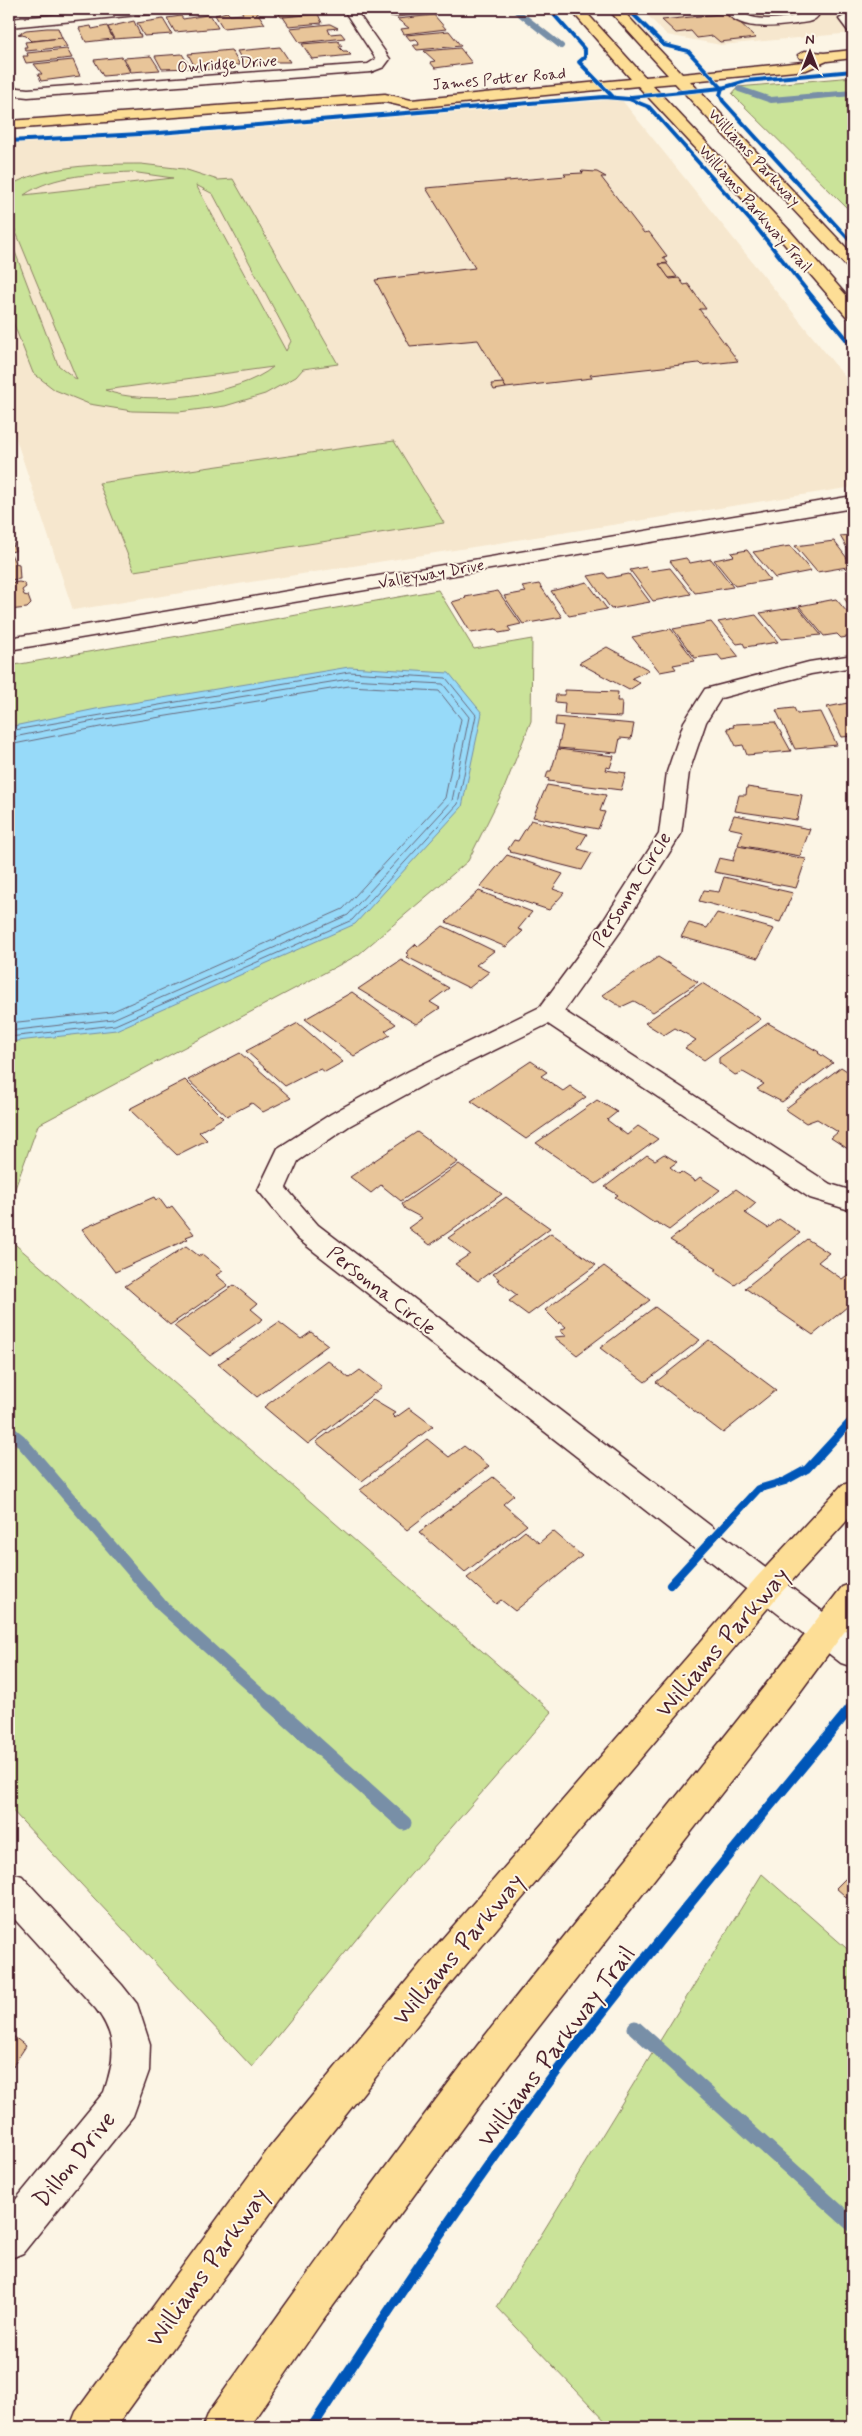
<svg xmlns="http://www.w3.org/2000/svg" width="862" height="2436" viewBox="0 0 862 2436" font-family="Mynerve,sans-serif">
	<rect width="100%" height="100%" fill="#fcf5e5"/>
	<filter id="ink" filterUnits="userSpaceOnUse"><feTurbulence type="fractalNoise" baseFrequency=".02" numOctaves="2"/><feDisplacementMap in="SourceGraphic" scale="10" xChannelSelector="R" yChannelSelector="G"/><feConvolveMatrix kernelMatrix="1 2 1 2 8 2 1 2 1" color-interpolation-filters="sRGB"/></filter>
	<g filter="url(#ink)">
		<g fill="#f6e7ce">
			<polygon points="641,9 853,9 853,33 721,45 667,35"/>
			<polygon points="621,99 853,387 853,487 73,610 9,418 9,143 174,135"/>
		</g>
		<g fill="#cae399" stroke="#8a8162" fill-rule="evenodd">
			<polygon points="853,77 853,214 732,94 738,87"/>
			<path d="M141,164l43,5 34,11 15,-1 105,185 -35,5 -7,8 -31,17 -40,12 -46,6 -47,-1 -43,-7 -34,-14 -22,-17 -24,-61v-76l49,129 19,15 -66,-160 -2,-34c36,-21 91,-22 132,-22zM131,172l42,6 -149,17c30,-21 72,-21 107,-23zM196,185l17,9 78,147 -5,10zM273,367c-33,28 -128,40 -168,23z"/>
			<polygon points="394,441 444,523 134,571 99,483"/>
			<polygon points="438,590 474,649 532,639 531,721 503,791 468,861 358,955 38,1125 9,1205 9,666"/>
			<polygon points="9,1239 552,1712 385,1904 252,2067 9,1807"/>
			<polygon points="762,1874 853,1954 853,2427 611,2427 497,2307"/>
		</g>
		<polygon fill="#97daf9" stroke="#788fa7" points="349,667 449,673 482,713 462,807 355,924 116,1030 9,1042 9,727 96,709"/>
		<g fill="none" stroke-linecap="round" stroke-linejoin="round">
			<g stroke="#696a7d" stroke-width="1">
				<polyline points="9,731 349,672 446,678 476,715 458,804 352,920 115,1025 9,1037"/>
				<polyline points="9,738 99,720 349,679 443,684 469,717 452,801 348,915 113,1019 9,1031"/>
				<polyline points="9,745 100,727 349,686 439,691 461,719 445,798 343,909 111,1012 9,1023"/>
			</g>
			<g stroke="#788fa7" stroke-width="6">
				<polyline points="514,9 561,46"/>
				<polyline points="739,89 771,100 853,93"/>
			</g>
			<polyline stroke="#788fa7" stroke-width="12" points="9,1431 20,1440 163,1607 270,1703"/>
			<g stroke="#788fa7" stroke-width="15">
				<polyline points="269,1702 404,1823"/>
				<polyline points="635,2028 853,2225"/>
			</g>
		</g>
		<g fill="#e8c599" stroke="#4a1f2b">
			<polygon points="255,9 265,24 223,28 215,15 227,12 230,15 243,14 241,10"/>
			<polygon points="276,9 310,9 314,14 281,17"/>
			<polygon points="395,9 431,9 435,13 396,17 390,16 388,13 397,12"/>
			<polygon points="730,13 756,38 720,42 713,36 697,38 691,31 676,33 662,20"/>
			<polygon points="318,14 322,23 289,26 283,17"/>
			<polygon points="207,15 211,16 218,28 175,32 167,18 181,16 183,19"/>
			<polygon points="434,15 446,29 404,34 401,29 409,28 397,19"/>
			<polygon points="163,19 172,34 144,36 137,23"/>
			<polygon points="134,21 141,37 114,39 108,27"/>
			<polygon points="330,24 338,28 328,29 330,34 341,33 345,38 300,43 290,28"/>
			<polygon points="91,26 92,29 107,26 113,39 86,42 79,28"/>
			<polygon points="47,28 58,28 62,38 31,41 26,36 18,34 26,30"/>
			<polygon points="449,31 461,46 417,50 413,45 419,45 418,41 416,39 410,40 406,35"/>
			<polygon points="62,38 67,47 26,51 24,47 27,47 25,42"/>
			<polygon points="338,41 342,46 339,46 340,48 343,51 347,51 351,55 312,59 302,44"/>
			<polygon points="280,47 290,62 265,62 259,63 260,65 246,67 237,51"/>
			<polygon points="460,48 472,63 435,68 430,62 435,61 424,51"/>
			<polygon points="67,49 72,58 26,63 23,56 28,56 27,53"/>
			<polygon points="231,50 240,65 234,65 235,67 227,68 225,64 215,65 209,65 212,69 197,71 188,54"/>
			<polygon points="182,54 191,68 162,69 155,56"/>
			<polygon points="151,56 160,70 131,72 124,58"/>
			<polygon points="122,57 130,72 114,74 115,75 103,76 94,60"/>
			<polygon points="73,60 80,76 41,81 38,74 42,74 34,64"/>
			<polygon points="581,171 597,172 606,177 601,177 644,233 649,232 667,256 663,257 668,263 659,264 664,271 670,279 679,278 684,285 688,284 706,309 699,309 738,361 701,365 699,363 590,375 592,378 506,388 478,340 410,346 375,280 475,268 426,188 566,176 564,174 583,173"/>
			<polygon points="659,264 667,264 677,277 669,278"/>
			<polygon points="503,383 506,388 494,390 491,384"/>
			<polygon points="9,531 15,551 9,552"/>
			<polygon points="851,531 853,531 853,558 840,536 852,535"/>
			<polygon points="834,541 853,566 817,572 795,546"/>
			<polygon points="790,546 811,571 775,578 753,552"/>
			<polygon points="747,550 770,580 735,586 714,560 734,556 731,553"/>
			<polygon points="9,554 11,554 15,563 19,564 20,579 9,580"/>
			<polygon points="686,558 690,563 711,559 733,587 695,593 670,561"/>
			<polygon points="646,567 650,571 670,568 691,594 653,601 630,570"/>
			<polygon points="604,573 608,578 629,574 650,602 611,609 588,576"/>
			<polygon points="19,582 24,583 26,587 22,590 24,595 28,596 31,604 27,608 9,610 9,583"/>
			<polygon points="587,582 607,609 569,616 551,591"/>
			<polygon points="539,584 562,617 523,624 504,596 526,592 522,587"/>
			<polygon points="498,591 521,624 508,627 511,631 499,633 496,629 471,633 452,602 466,598 465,597"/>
			<polygon points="853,597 853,611 844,598"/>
			<polygon points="836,599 853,619 853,636 841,638 837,634 824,636 799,606"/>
			<polygon points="798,607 821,635 782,639 760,613"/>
			<polygon points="756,615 778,642 745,647 743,643 737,644 718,622"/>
			<polygon points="711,622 739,657 722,660 718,655 695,658 673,629"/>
			<polygon points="671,629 695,661 673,665 676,669 660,672 632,637"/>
			<polygon points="607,647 649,670 632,678 640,683 629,690 579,663"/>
			<polygon points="565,690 618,692 617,701 622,701 621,717 564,714 565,703 555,702 556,695 565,695"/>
			<polygon points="853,702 853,736 842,737 827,707"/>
			<polygon points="794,708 797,714 821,712 837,745 795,749 776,710"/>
			<polygon points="556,717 634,724 631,739 620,738 617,753 558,748 563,726 555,725"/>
			<polygon points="775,722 791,751 747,755 743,745 736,746 727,728 734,727 733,725 736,724"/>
			<polygon points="558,749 614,756 610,768 607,767 606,770 626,773 621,790 548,781 549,779 546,778 548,771 551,771"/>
			<polygon points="547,785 606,795 600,811 605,812 598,829 533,817"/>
			<polygon points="747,787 802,795 797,820 735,811 739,795 746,795"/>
			<polygon points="734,815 810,829 800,856 738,845 743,831 729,828"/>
			<polygon points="531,820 587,834 578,849 592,853 582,870 510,852 511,851 508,849 514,840 518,841"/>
			<polygon points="738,846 806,859 796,888 714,872 719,858 734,861 733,859"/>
			<polygon points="507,855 563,874 553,889 564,893 549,910 480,887"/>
			<polygon points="724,877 793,893 780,922 699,901 704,890 719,892"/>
			<polygon points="479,891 532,912 518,929 523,931 506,947 446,922"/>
			<polygon points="717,913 774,929 758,958 681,937 689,923 707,928"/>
			<polygon points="443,926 494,951 476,965 489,972 469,988 407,957 409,955 406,953 416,944 418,946"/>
			<polygon points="658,957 698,982 653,1012 634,1001 621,1007 602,995"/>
			<polygon points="401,960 449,988 430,1002 440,1008 416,1024 358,989"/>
			<polygon points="702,983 761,1019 704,1060 685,1048 696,1040 688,1035 675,1028 664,1035 645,1023"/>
			<polygon points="352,992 396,1024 385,1031 390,1035 354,1056 305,1019"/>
			<polygon points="298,1023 343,1062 325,1072 321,1069 312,1072 285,1086 246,1051"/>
			<polygon points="768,1023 819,1052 818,1053 833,1063 782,1102 757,1089 764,1084 743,1072 735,1075 719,1063 719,1058"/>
			<polygon points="240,1053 291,1098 263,1112 252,1103 227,1116 188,1080"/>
			<polygon points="531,1061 547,1072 541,1076 563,1091 570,1086 586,1097 526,1139 471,1101"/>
			<polygon points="841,1067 853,1075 853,1150 851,1151 831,1138 838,1132 817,1119 806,1123 785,1109"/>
			<polygon points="185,1080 223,1118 199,1132 207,1140 177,1155 129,1109"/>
			<polygon points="597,1100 617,1112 607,1120 627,1135 638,1126 658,1139 596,1184 536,1143"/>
			<polygon points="417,1132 458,1162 401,1201 381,1185 371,1193 350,1177"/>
			<polygon points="664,1154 677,1162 670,1167 679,1174 681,1172 695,1181 700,1177 720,1190 669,1230 656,1222 654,1223 615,1197 618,1195 605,1187 647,1155 655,1160"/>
			<polygon points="459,1164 502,1194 430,1245 408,1228 422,1218 405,1209 402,1204"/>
			<polygon points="736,1189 756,1203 745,1213 768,1228 779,1219 800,1233 735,1285 714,1271 717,1269 670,1240"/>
			<polygon points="154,1197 156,1200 159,1198 167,1209 172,1206 194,1234 186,1237 188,1239 115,1272 82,1229"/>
			<polygon points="506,1197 550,1228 478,1281 455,1264 470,1254 448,1238"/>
			<polygon points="551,1233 596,1265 528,1315 509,1301 517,1295 497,1280 499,1279 493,1274"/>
			<polygon points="807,1239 829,1253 818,1262 832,1272 842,1279 853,1271 853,1302 813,1335 745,1288"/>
			<polygon points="186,1246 199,1256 202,1254 223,1271 216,1275 228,1285 170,1325 125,1286"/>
			<polygon points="604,1266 650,1300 577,1355 554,1337 567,1336 560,1331 566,1327 560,1322 559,1324 545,1310"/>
			<polygon points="234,1285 257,1304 251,1309 263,1319 210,1356 174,1326"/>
			<polygon points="655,1307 700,1340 645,1382 600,1348"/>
			<polygon points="279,1322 301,1339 311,1332 328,1345 257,1397 218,1364"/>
			<polygon points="709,1340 776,1390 723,1433 656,1382"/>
			<polygon points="327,1360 349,1378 360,1370 382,1387 308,1444 264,1407"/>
			<polygon points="373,1400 395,1413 392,1415 395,1418 409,1408 433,1426 362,1481 316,1442"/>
			<polygon points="427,1439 449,1457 464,1446 489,1466 407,1530 360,1490"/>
			<polygon points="493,1477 514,1495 503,1504 527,1525 465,1572 419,1532"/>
			<polygon points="525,1531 539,1543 553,1531 582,1556 515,1611 501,1600 496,1604 467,1578"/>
			<polygon points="853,1871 853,1903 836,1888"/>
			<polygon points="9,2033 26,2046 9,2072"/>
		</g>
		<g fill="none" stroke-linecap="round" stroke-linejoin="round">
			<g stroke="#4a1f2b" stroke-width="3">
				<g id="minor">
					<polygon points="120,9 167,9 160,13 9,27 9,19"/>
					<polygon points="343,9 355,9 390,59 384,67 371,72 28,97 9,95 9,87 28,89 368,64 376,59"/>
					<path d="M723,9c18,-1 19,6 33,9 16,3 32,-1 48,-4v-5h12l2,7c-5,7 -14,6 -22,8 -24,3 -56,8 -73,-15z"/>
					<polygon points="846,15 853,19 853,32 848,31 839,19"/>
					<polygon points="853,496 853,508 9,650 9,638"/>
					<polygon points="853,655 853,667 811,674 721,698 706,722 689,772 681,834 620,932 564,1011 830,1184 853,1191 853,1211 810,1198 548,1024 427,1083 349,1126 298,1161 286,1188 318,1225 853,1635 853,1667 841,1663 298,1239 258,1190 278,1148 331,1114 409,1071 540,1007 602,923 659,834 667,772 684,722 705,689 809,662"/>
					<path d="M9,1872l13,4 100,109 15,19 13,40 -1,27 -16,45 -110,137 -14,6v-51l95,-116c11,-33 14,-54 -8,-83l-87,-96z"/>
				</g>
			</g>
			<g stroke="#4a1f2b" stroke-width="3">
				<g id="major">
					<polygon points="570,9 583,9 645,77 668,75 608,9 621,9 682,74 803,62 808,59 800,58 798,55 805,51 824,53 853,50 853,58 827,61 806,70 690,81 853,255 853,269 847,267 675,83 652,85 791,232 853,303 853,318 847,317 780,239 638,86 411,108 385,102 9,129 9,121 385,94 411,100 631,79"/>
					<polygon points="853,1482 853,1514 778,1596 448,1986 298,2175 116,2427 70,2427 76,2412 270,2147 422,1962 756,1578 842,1485"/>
					<path d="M853,1583v37l-61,83 -283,362 -187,256 -73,106h-46l6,-15c90,-126 180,-253 275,-375 119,-151 241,-298 358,-450z"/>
				</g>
			</g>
			<use href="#minor" fill="#fcf5e5" fill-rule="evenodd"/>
			<use href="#major" fill="#fdde96" fill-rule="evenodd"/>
			<g stroke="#fcf5e5" stroke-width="5.5">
				<g id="cycleway-far3">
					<polyline points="549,9 585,50 585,57 579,62 613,97"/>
					<polyline points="628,9 664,45 688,51 722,88 720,95 723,101 853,244"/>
					<polyline points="631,97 722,88 746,81 853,71"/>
					<polyline points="9,141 159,133 604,97 629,99 649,107 756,227 808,292"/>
				</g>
			</g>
			<g stroke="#fcf5e5" stroke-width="7">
				<polyline id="cycleway-far2" points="807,291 853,347"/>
			</g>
			<g stroke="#fcf5e5" stroke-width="11">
				<polyline id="cycleway-far1" points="670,1585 758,1489 785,1481 807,1469 853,1419"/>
			</g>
			<g stroke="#fcf5e5" stroke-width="13">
				<path id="cycleway" d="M312,2427c84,-128 168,-255 261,-377 90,-117 186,-230 280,-345"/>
			</g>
			<use href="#cycleway-far3" stroke="#0057b8" stroke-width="4"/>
			<use href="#cycleway-far2" stroke="#0057b8" stroke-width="5"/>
			<use href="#cycleway-far1" stroke="#0057b8" stroke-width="8"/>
			<use href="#cycleway" stroke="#0057b8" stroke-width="10"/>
		</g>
	</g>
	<g text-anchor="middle" stroke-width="4" stroke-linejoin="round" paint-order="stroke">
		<g font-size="16" fill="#4a1f2b" stroke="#fcf5e5">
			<text transform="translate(227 63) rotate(-4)" y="6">Owlridge Drive</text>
			<text transform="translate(499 78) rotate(-5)" y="6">James Potter Road</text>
			<text transform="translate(755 157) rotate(47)" y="6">Williams Parkway</text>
			<text transform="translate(756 208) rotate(49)" y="6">Williams Parkway Trail</text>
			<text transform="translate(431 573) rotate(-10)" y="6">Valleyway Drive</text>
		</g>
		<g font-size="20" fill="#4a1f2b" stroke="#fcf5e5">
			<text transform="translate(631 889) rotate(-58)" y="7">Personna Circle</text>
			<text transform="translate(382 1290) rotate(38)" y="7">Personna Circle</text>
		</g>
		<g font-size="24" fill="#4a1f2b" stroke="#fcf5e5">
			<text transform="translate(722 1642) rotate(-49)" y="8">Williams Parkway</text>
			<text transform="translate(458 1949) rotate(-50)" y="8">Williams Parkway</text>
			<text transform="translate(556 2046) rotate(-53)" y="8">Williams Parkway Trail</text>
			<text transform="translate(74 2159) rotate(-51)" y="8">Dillon Drive</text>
			<text transform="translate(207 2267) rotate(-54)" y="8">Williams Parkway</text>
		</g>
	</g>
	<rect width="862" height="2436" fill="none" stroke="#fcf5e5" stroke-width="30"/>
	<rect x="15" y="15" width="832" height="2406" fill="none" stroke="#4a1f2b" stroke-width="2" filter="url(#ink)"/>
	<g transform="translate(810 52)" stroke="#fcf5e5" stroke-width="4" paint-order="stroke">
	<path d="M0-4L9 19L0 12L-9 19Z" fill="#4a1f2b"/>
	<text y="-8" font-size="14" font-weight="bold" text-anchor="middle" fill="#4a1f2b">N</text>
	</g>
</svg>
